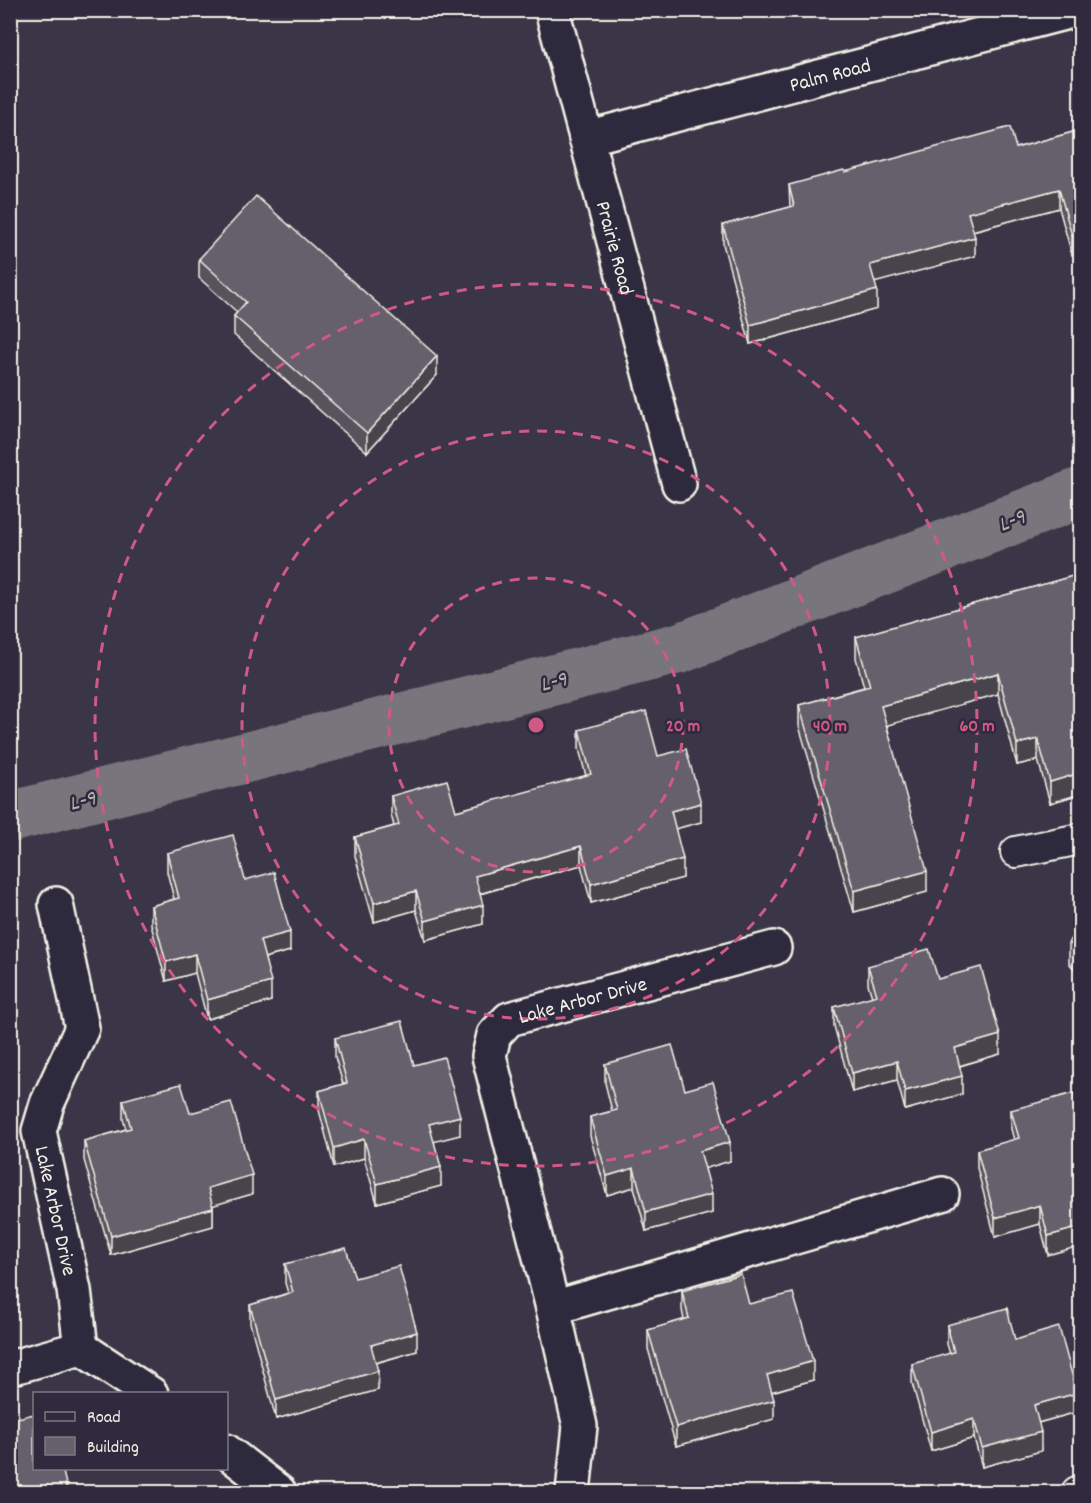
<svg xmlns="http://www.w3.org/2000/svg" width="1091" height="1503" viewBox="0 0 1091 1503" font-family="Dekko,sans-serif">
	<rect width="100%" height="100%" fill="#3b3647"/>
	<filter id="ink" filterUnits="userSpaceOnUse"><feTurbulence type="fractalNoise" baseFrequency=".0167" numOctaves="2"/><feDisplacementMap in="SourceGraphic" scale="12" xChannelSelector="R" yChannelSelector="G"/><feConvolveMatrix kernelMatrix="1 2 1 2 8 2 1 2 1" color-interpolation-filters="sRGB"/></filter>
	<g filter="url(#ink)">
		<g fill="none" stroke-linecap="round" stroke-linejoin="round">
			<polyline stroke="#78747b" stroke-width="51" points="10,817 680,648 1080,493"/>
			<g stroke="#f4f1e8" stroke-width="34">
				<g id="service">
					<polyline points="1016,852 1080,839"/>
					<polyline points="1077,1492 1080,1492"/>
				</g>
			</g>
			<g stroke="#f4f1e8" stroke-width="38">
				<g id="minor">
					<path id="s1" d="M552,10l127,474"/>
					<path id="s2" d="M586,138l489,-128"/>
					<path id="s3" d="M56,904l26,124 -35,76 -8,27 35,159 7,58"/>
					<polyline points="553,1308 942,1194"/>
					<polyline points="10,1368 81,1348 151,1394"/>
					<polyline points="226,1451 279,1492"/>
					<path id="s4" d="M573,1492l7,-66 -27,-118 -64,-252 5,-21 15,-16 265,-71"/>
				</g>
			</g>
			<use href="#service" stroke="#2f2a3d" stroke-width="30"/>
			<use href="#minor" stroke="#2f2a3d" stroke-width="33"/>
		</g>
		<g fill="#57535d" stroke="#f4f1e8" stroke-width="1.5">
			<polygon points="1080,130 1072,255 1059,208 973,231 975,256 875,282 877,309 750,344 723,244 723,225 790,207 789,185 845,172 1016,148"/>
			<polygon points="199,259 437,375 367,452 234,335 234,316 237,312 199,278"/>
			<polygon points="1080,574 1080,794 1050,803 1038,760 1017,765 998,694 887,725 927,892 854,912 799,726 799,705 864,687 856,658 856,637"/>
			<polygon points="579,730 658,756 701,822 675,829 683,878 591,903 581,865 480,894 483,924 425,940 416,910 374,922 355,856 355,837 394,826 391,815 391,796 456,811 586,776 579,749"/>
			<polygon points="167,853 245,880 290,951 265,958 271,1001 207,1019 195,973 166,981 151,925 151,906 174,899 167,872"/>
			<polygon points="1080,930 1080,976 1069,963 1069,942"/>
			<polygon points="868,966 938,979 1000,1054 960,1066 962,1094 905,1110 897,1080 852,1092 834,1026 834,1007 872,997 868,984"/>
			<polygon points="335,1038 414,1065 460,1135 434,1141 441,1186 377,1203 364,1158 334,1167 319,1110 319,1091 343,1084 335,1057"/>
			<polygon points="605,1064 685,1090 730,1161 705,1168 712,1213 646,1231 634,1187 607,1195 590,1136 590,1117 612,1111 605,1083"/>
			<polygon points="123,1100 190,1113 252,1194 213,1205 213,1226 111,1255 84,1160 84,1141 126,1129 123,1119"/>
			<polygon points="1011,1110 1080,1118 1048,1255 1040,1224 995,1237 977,1168 977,1150 1014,1140 1011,1129"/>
			<polygon points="285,1264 355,1278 417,1351 376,1363 378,1390 276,1419 250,1323 250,1305 288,1293 285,1283"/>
			<polygon points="682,1291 813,1380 772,1392 774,1419 676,1446 648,1349 648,1330 684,1320 682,1310"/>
			<polygon points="947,1325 1015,1340 1077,1412 1038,1423 1041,1451 982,1467 974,1438 931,1451 912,1383 912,1364 950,1354 947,1344"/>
		</g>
		<g fill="#47444c" stroke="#f4f1e8" stroke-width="1.5">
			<polygon points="1059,189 1059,208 968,232 968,213"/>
			<polygon points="1080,233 1080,252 1072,255 1072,236"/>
			<polygon points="975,237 975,256 870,284 870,265"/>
			<polygon points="877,290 877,309 750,344 750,325"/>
			<polygon points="437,356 437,375 367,452 367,433"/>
			<polygon points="998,673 998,694 881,727 881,706"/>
			<polygon points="1038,739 1038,760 1017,765 1017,744"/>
			<polygon points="1080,773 1080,794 1050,803 1050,782"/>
			<polygon points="701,803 701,822 671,830 671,811"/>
			<polygon points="581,846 581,865 475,895 475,876"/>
			<polygon points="683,859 683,878 591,903 591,884"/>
			<polygon points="927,871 927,892 854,912 854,891"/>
			<polygon points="416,891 416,910 374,922 374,903"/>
			<polygon points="483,905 483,924 425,940 425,921"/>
			<polygon points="290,932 290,951 260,959 260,940"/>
			<polygon points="195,954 195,973 166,981 166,962"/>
			<polygon points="271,982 271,1001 207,1019 207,1000"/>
			<polygon points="1000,1035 1000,1054 955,1067 955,1048"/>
			<polygon points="897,1061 897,1080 852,1092 852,1073"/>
			<polygon points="962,1076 962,1094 905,1110 905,1091"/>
			<polygon points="460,1116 460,1135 429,1143 429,1124"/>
			<polygon points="364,1139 364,1158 334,1167 334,1148"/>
			<polygon points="730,1142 730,1161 700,1170 700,1151"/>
			<polygon points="441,1167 441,1186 377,1203 377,1184"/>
			<polygon points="634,1168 634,1187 607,1195 607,1176"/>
			<polygon points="252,1175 252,1194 208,1207 208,1188"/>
			<polygon points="712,1194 712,1213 646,1231 646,1212"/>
			<polygon points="1040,1205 1040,1224 995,1237 995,1218"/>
			<polygon points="213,1208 213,1226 111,1255 111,1236"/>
			<polygon points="1080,1227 1080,1246 1048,1255 1048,1236"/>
			<polygon points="417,1332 417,1351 371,1364 371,1345"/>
			<polygon points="813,1361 813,1380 767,1393 767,1375"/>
			<polygon points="378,1371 378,1390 276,1419 276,1400"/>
			<polygon points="1077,1393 1077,1412 1034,1424 1034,1405"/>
			<polygon points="774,1400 774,1419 676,1446 676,1427"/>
			<polygon points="974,1419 974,1438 931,1451 931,1432"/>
			<polygon points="1041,1432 1041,1451 982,1467 982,1448"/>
		</g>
		<g fill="#65616c" stroke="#f4f1e8" stroke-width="1.5">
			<polygon points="1010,127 1016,148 1080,130 1080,233 1072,236 1059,189 968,213 975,237 870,265 877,290 750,325 723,225 794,206 789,185 844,170 845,172"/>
			<polygon points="256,196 437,356 367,433 234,316 246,302 199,259"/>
			<polygon points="1080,574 1080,773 1050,782 1038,739 1017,744 998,673 881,706 927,871 854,891 799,705 870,686 856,637"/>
			<polygon points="646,711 658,756 686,749 701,803 671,811 683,859 591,884 581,846 475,876 483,905 425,921 416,891 374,903 355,837 399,825 391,796 447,780 456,811 591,774 579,730"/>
			<polygon points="233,835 245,880 274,872 290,932 260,940 271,982 207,1000 195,954 166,962 151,906 179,898 167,853"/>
			<polygon points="1080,930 1080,954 1069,942"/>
			<polygon points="929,949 938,979 981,967 1000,1035 955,1048 962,1076 905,1091 897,1061 852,1073 834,1007 877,995 868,966"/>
			<polygon points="402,1021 414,1065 444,1057 460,1116 429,1124 441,1167 377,1184 364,1139 334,1148 319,1091 347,1083 335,1038"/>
			<polygon points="672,1045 685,1090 713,1082 730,1142 700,1151 712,1194 646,1212 634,1168 607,1176 590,1117 617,1110 605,1064"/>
			<polygon points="181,1084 190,1113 231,1102 252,1175 208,1188 213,1208 111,1236 84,1141 131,1128 123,1100"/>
			<polygon points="1074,1093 1080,1118 1080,1227 1048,1236 1040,1205 995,1218 977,1150 1019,1138 1011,1110"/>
			<polygon points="346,1248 355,1278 399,1266 417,1332 371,1345 378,1371 276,1400 250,1305 293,1292 285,1264"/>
			<polygon points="741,1274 749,1304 793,1293 813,1361 767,1375 774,1400 676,1427 648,1330 689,1318 682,1291"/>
			<polygon points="1007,1308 1015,1340 1059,1327 1077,1393 1034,1405 1041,1432 982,1448 974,1419 931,1432 912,1364 954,1352 947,1325"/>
			<polygon points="34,1414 34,1468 62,1468 68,1492 10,1492 10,1420"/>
		</g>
	</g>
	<g fill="none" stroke="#d15985" stroke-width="3" stroke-dasharray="10 8">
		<circle cx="536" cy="725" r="147"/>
		<circle cx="536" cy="725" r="294"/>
		<circle cx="536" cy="725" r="441"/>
	</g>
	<g text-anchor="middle" stroke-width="5" stroke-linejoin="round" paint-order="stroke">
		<g font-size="21" fill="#f4f1e8" stroke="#2f2a3d">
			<text dy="7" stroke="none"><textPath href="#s2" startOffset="252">Palm Road</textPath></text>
			<text dy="7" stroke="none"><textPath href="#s1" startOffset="246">Prairie Road</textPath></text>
			<text dy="7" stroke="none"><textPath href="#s4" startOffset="567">Lake Arbor Drive</textPath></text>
			<text dy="7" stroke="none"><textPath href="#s3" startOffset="320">Lake Arbor Drive</textPath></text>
		</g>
		<g font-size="22" font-style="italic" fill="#b6b2b2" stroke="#2f2a3d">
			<text transform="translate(1011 519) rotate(-21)" y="8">L-9</text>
			<text transform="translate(553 680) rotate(-14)" y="8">L-9</text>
			<text transform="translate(82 799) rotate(-14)" y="8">L-9</text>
		</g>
	</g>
	<circle cx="536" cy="725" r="9" fill="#d15985" stroke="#2f2a3d" stroke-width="3"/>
	<g font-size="18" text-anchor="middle" font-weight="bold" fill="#d15985" stroke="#2f2a3d" stroke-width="5" stroke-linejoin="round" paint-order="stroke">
		<text x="683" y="731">20 m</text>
		<text x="830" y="731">40 m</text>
		<text x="977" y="731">60 m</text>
	</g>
	<rect width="1091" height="1503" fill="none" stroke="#2f2a3d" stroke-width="36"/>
	<rect x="18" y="18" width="1055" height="1467" fill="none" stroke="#f4f1e8" stroke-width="2" filter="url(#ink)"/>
	<rect x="33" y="1392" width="195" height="78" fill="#2f2a3d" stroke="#7e7a81" stroke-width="1.5"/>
	<rect x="45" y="1412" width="30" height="9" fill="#2f2a3d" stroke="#7e7a81" stroke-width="1.5"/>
	<text x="87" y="1422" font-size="18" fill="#f4f1e8">Road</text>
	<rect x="45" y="1437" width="30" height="18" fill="#65616c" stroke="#7e7a81" stroke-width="1.5"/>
	<text x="87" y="1452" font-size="18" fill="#f4f1e8">Building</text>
</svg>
